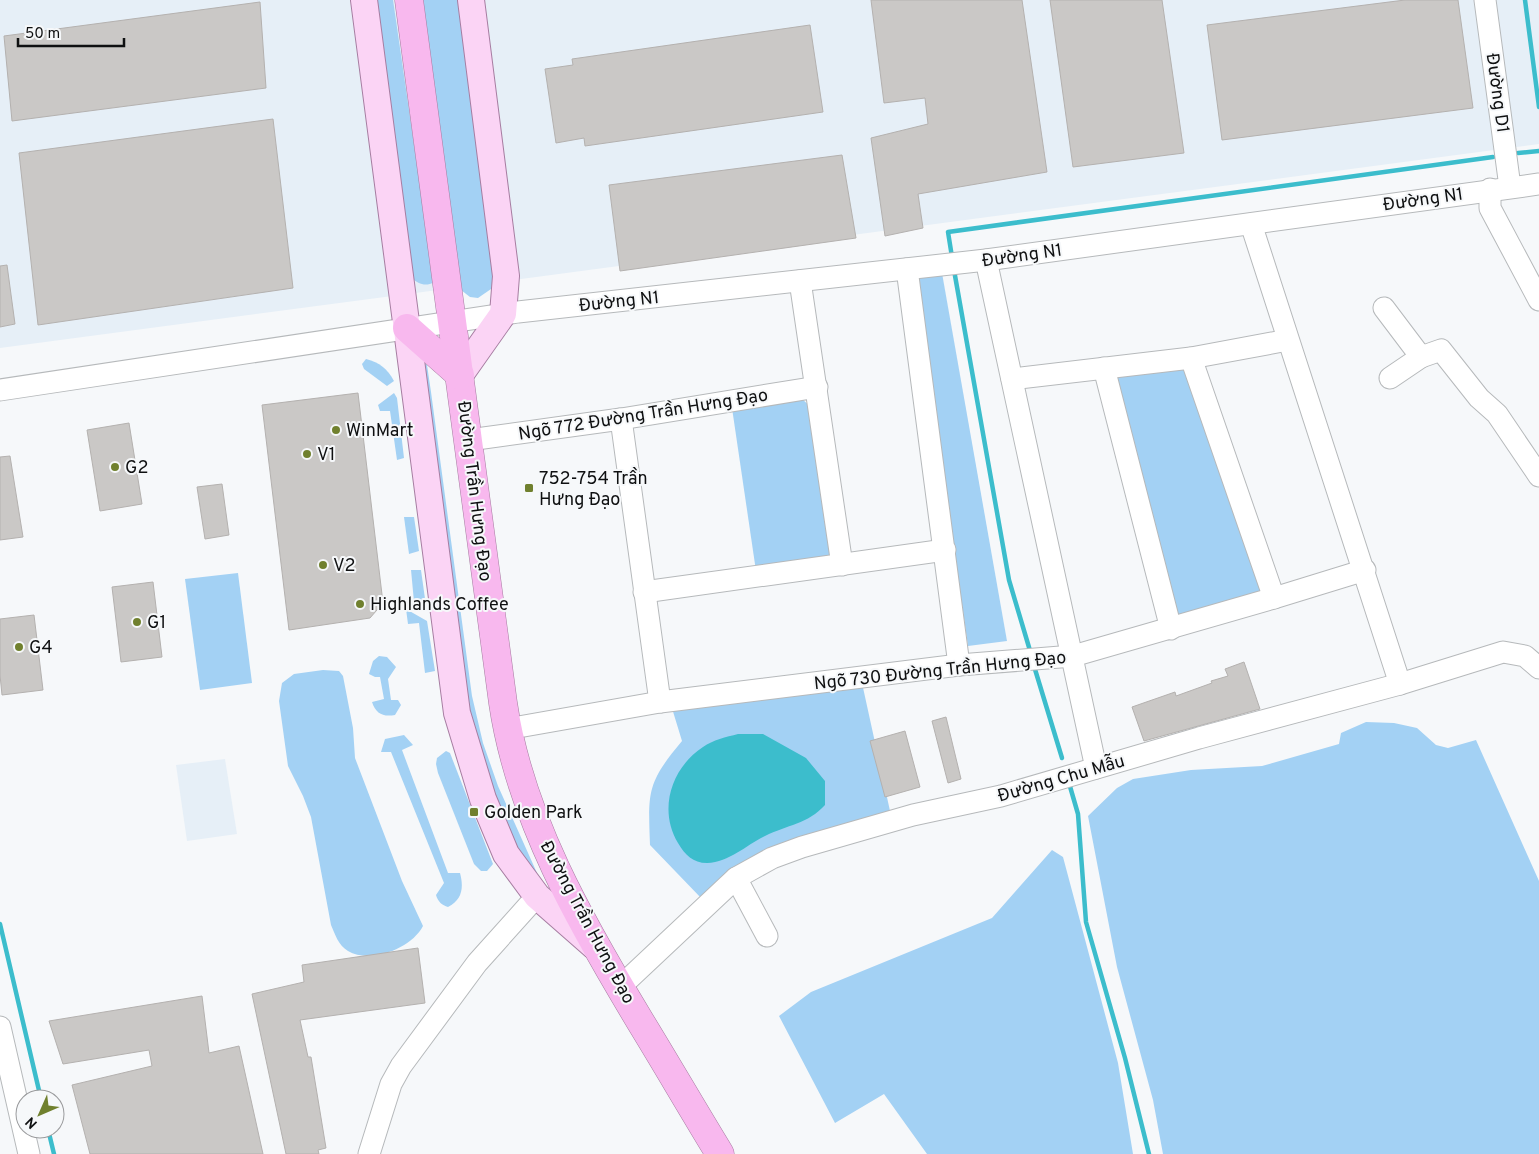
<svg xmlns="http://www.w3.org/2000/svg" width="1539" height="1154" viewBox="0 0 1539 1154" font-family="Overpass,sans-serif">
	<rect width="100%" height="100%" fill="#f6f8fa"/>
	<g fill="#e6eff7">
		<polygon points="0,0 1539,0 1539,144 0,348"/>
		<polygon points="225,759 237,834 187,841 176,765"/>
	</g>
	<g fill="#a3d1f4">
		<path d="M374,0h19l41,282c-8,5 -16,2 -22,-4z"/>
		<polygon points="421,0 460,0 493,279 491,289 478,298 470,297 461,290"/>
		<polygon points="942,273 1007,641 968,646 915,276"/>
		<path d="M366,359c14,4 21,9 28,22l-7,5 -23,-17 -2,-5z"/>
		<polygon points="420,360 427,365 431,392 472,696 483,743 498,786 537,873 535,877 517,852 470,730"/>
		<polygon points="1183,369 1187,373 1261,592 1179,618 1115,380 1117,376"/>
		<polygon points="394,393 397,398 404,458 397,460 390,411 380,411 378,405"/>
		<polygon points="802,399 812,408 831,552 826,561 756,571 732,408"/>
		<polygon points="404,517 414,517 419,551 409,554"/>
		<polygon points="411,570 421,570 426,606 414,602"/>
		<polygon points="238,573 252,683 200,690 185,579"/>
		<polygon points="406,609 427,621 435,671 425,673 419,623 408,624"/>
		<path d="M379,656l8,1 9,10 -8,12 3,21h7l3,5 -6,10c-12,2 -19,-1 -23,-13l12,-3 -4,-22h-5l-6,-3 4,-13z"/>
		<path d="M323,670l16,1 4,5 10,52 2,30 47,123 21,45c-12,23 -53,38 -75,25 -10,-6 -13,-17 -17,-26l-20,-108 -8,-21 -15,-30 -9,-65 3,-18 12,-9z"/>
		<path d="M862,683l28,128 -188,88 -52,-54c-2,-54 -3,-62 32,-104l-11,-36z"/>
		<polygon points="1366,722 1394,723 1417,728 1436,745 1448,748 1476,740 1539,881 1539,1154 1163,1154 1153,1100 1117,967 1088,816 1117,788 1133,779 1191,770 1262,766 1339,744 1341,733"/>
		<path d="M404,735l9,10 -11,5 46,123h12c4,15 2,27 -12,34 -6,-2 -10,-5 -12,-12l8,-12 -53,-131h-10l4,-13z"/>
		<polygon points="446,751 450,753 493,864 487,871 481,871 474,864 438,773 436,764 437,758"/>
		<polygon points="1052,850 1063,857 1118,1063 1133,1154 927,1154 884,1094 835,1123 779,1016 811,992 992,918"/>
	</g>
	<path fill="#3cbdcc" d="M738,734h25l43,24 19,23v24c-17,19 -38,20 -60,31 -19,9 -35,26 -58,27 -14,0 -22,-8 -29,-20 -20,-33 -7,-75 25,-96 10,-7 23,-10 35,-13z"/>
	<g fill="none" stroke-linecap="round" stroke-linejoin="round">
		<g stroke="#3cbdcc" stroke-width="4.5">
			<polyline points="1525,0 1539,107"/>
			<polyline points="1518,153 1539,151"/>
			<polyline points="952,257 948,232 1493,157"/>
			<polyline points="954,270 1009,580 1031,654"/>
			<polyline points="1034,666 1062,758"/>
			<polyline points="1069,783 1078,814 1086,922 1125,1058 1149,1154"/>
			<polyline points="0,924 41,1099"/>
			<polyline points="48,1129 54,1154"/>
		</g>
	</g>
	<g fill="#cac8c6" stroke="#b4b1af">
		<polygon points="871,0 1022,0 1047,172 918,194 923,228 885,236 871,138 928,124 925,98 884,103"/>
		<polygon points="1050,0 1162,0 1184,153 1073,167"/>
		<polygon points="1405,0 1458,0 1473,108 1222,140 1207,25"/>
		<polygon points="260,2 266,88 12,121 4,36"/>
		<polygon points="810,25 823,112 585,146 584,138 556,143 545,69 573,65 572,59"/>
		<polygon points="273,119 293,288 38,325 19,153"/>
		<polygon points="842,155 856,238 620,271 609,185"/>
		<polygon points="7,265 15,324 0,327 0,266"/>
		<polygon points="358,393 383,603 370,618 289,630 262,405"/>
		<polygon points="129,423 142,504 100,511 87,430"/>
		<polygon points="10,456 23,537 0,540 0,457"/>
		<polygon points="222,484 229,535 205,539 197,487"/>
		<polygon points="153,582 162,657 121,662 112,587"/>
		<polygon points="34,615 43,690 2,695 0,675 0,619"/>
		<polygon points="1244,662 1260,709 1144,741 1132,707 1175,692 1176,696 1212,683 1211,681 1228,676 1225,669"/>
		<polygon points="946,717 961,779 948,783 932,721"/>
		<polygon points="905,731 920,787 885,797 870,741"/>
		<polygon points="418,948 425,1003 300,1020 308,1057 311,1057 326,1148 318,1150 319,1154 286,1154 252,994 304,982 302,965"/>
		<polygon points="202,996 209,1053 239,1046 263,1154 90,1154 72,1085 152,1066 149,1050 63,1064 49,1021"/>
	</g>
	<g fill="none" stroke-linecap="round" stroke-linejoin="round">
		<g stroke="#b6b9bb" stroke-width="23">
			<g id="minor">
				<polyline points="1485,0 1510,187"/>
				<polyline points="1490,189 1490,208 1539,300"/>
				<polyline points="1251,224 1400,684"/>
				<polyline points="986,260 1096,768"/>
				<polyline points="907,269 959,665"/>
				<polyline points="800,281 842,565"/>
				<polyline points="1384,308 1421,357 1441,350 1479,398 1497,414 1539,476"/>
				<polyline points="1191,358 1274,598"/>
				<polyline points="1104,368 1171,629"/>
				<polyline points="1390,378 1421,357"/>
				<polyline points="1012,379 1191,358 1288,340"/>
				<polyline points="0,390 518,312 986,260 1539,184"/>
				<polyline points="621,419 660,702"/>
				<polyline points="469,440 621,419 817,387"/>
				<polyline points="644,592 945,550"/>
				<polyline points="507,729 660,702 959,665 1073,656 1274,598 1365,570"/>
				<polyline points="736,878 767,936"/>
				<polyline points="620,987 736,878 772,858 802,847 913,815 1001,796 1199,738 1400,684 1503,652 1525,656 1539,668"/>
				<polyline points="0,1027 29,1154"/>
				<polyline points="369,1154 391,1084 401,1066 477,963 537,896"/>
			</g>
		</g>
		<g stroke="#a67da1" stroke-width="28">
			<g id="major">
				<polyline points="364,0 457,713 483,799 506,854 537,896 594,946"/>
				<polyline points="460,375 503,314 506,276 471,0"/>
			</g>
		</g>
		<g stroke="#a67da1" stroke-width="29">
			<g id="highway">
				<path d="M409,0l94,703c17,115 78,220 137,318 27,44 53,89 80,133"/>
				<polyline points="407,328 460,375"/>
			</g>
		</g>
		<use href="#minor" stroke="#fff" stroke-width="21"/>
		<use href="#major" stroke="#fbd4f5" stroke-width="26"/>
		<use href="#highway" stroke="#f8b8ee" stroke-width="28"/>
	</g>
	<g fill="#70802e" stroke="#f6f8fa" stroke-width="2">
		<circle cx="336" cy="430" r="5"/>
		<circle cx="307" cy="454" r="5"/>
		<circle cx="115" cy="467" r="5"/>
		<rect x="524" y="483" width="10" height="10" rx="2.5"/>
		<circle cx="323" cy="565" r="5"/>
		<circle cx="360" cy="604" r="5"/>
		<circle cx="137" cy="622" r="5"/>
		<circle cx="19" cy="647" r="5"/>
		<rect x="469" y="807" width="10" height="10" rx="2.5"/>
	</g>
	<g text-anchor="middle" stroke-width="4" stroke-linejoin="round" paint-order="stroke">
		<g font-size="18" fill="#0f1011" stroke="#f6f8fa">
			<text transform="translate(1498 93) rotate(82)" y="6">Đường D1</text>
			<text transform="translate(1423 199) rotate(-8)" y="6">Đường N1</text>
			<text transform="translate(1022 255) rotate(-8)" y="6">Đường N1</text>
			<text transform="translate(619 301) rotate(-6)" y="6">Đường N1</text>
			<text transform="translate(643 414) rotate(-9)" y="6">Ngõ 772 Đường Trần Hưng Đạo</text>
			<text transform="translate(475 491) rotate(83)" y="6">Đường Trần Hưng Đạo</text>
			<text transform="translate(940 670) rotate(-6)" y="6">Ngõ 730 Đường Trần Hưng Đạo</text>
			<text transform="translate(1061 778) rotate(-16)" y="6">Đường Chu Mẫu</text>
			<text transform="translate(588 922) rotate(62)" y="6">Đường Trần Hưng Đạo</text>
		</g>
		<g font-size="18" fill="#0f1011" stroke="#f6f8fa" text-anchor="start">
			<text x="346" y="436">WinMart</text>
			<text x="317" y="460">V1</text>
			<text x="125" y="473">G2</text>
			<text x="539" y="484">752-754 Trần<tspan x="539" dy="21">Hưng Đạo</tspan></text>
			<text x="333" y="571">V2</text>
			<text x="370" y="610">Highlands Coffee</text>
			<text x="147" y="628">G1</text>
			<text x="29" y="653">G4</text>
			<text x="484" y="818">Golden Park</text>
		</g>
	</g>
	<g transform="translate(40 1114) rotate(225)"><circle r="24" fill="#f6f8fa" stroke="#9a9b9d"/>
	<path d="M0-4L9 19L0 12L-9 19Z" fill="#70802e"/>
	<text y="-8" font-size="14" font-weight="bold" text-anchor="middle" fill="#0f1011">N</text>
	</g>
	<path d="M18 38v8h106v-8" fill="none" stroke="#0f1011" stroke-width="2.5"/>
	<text x="25" y="38" font-size="15" fill="#0f1011" stroke="#f6f8fa" stroke-width="4" paint-order="stroke">50 m</text>
</svg>
